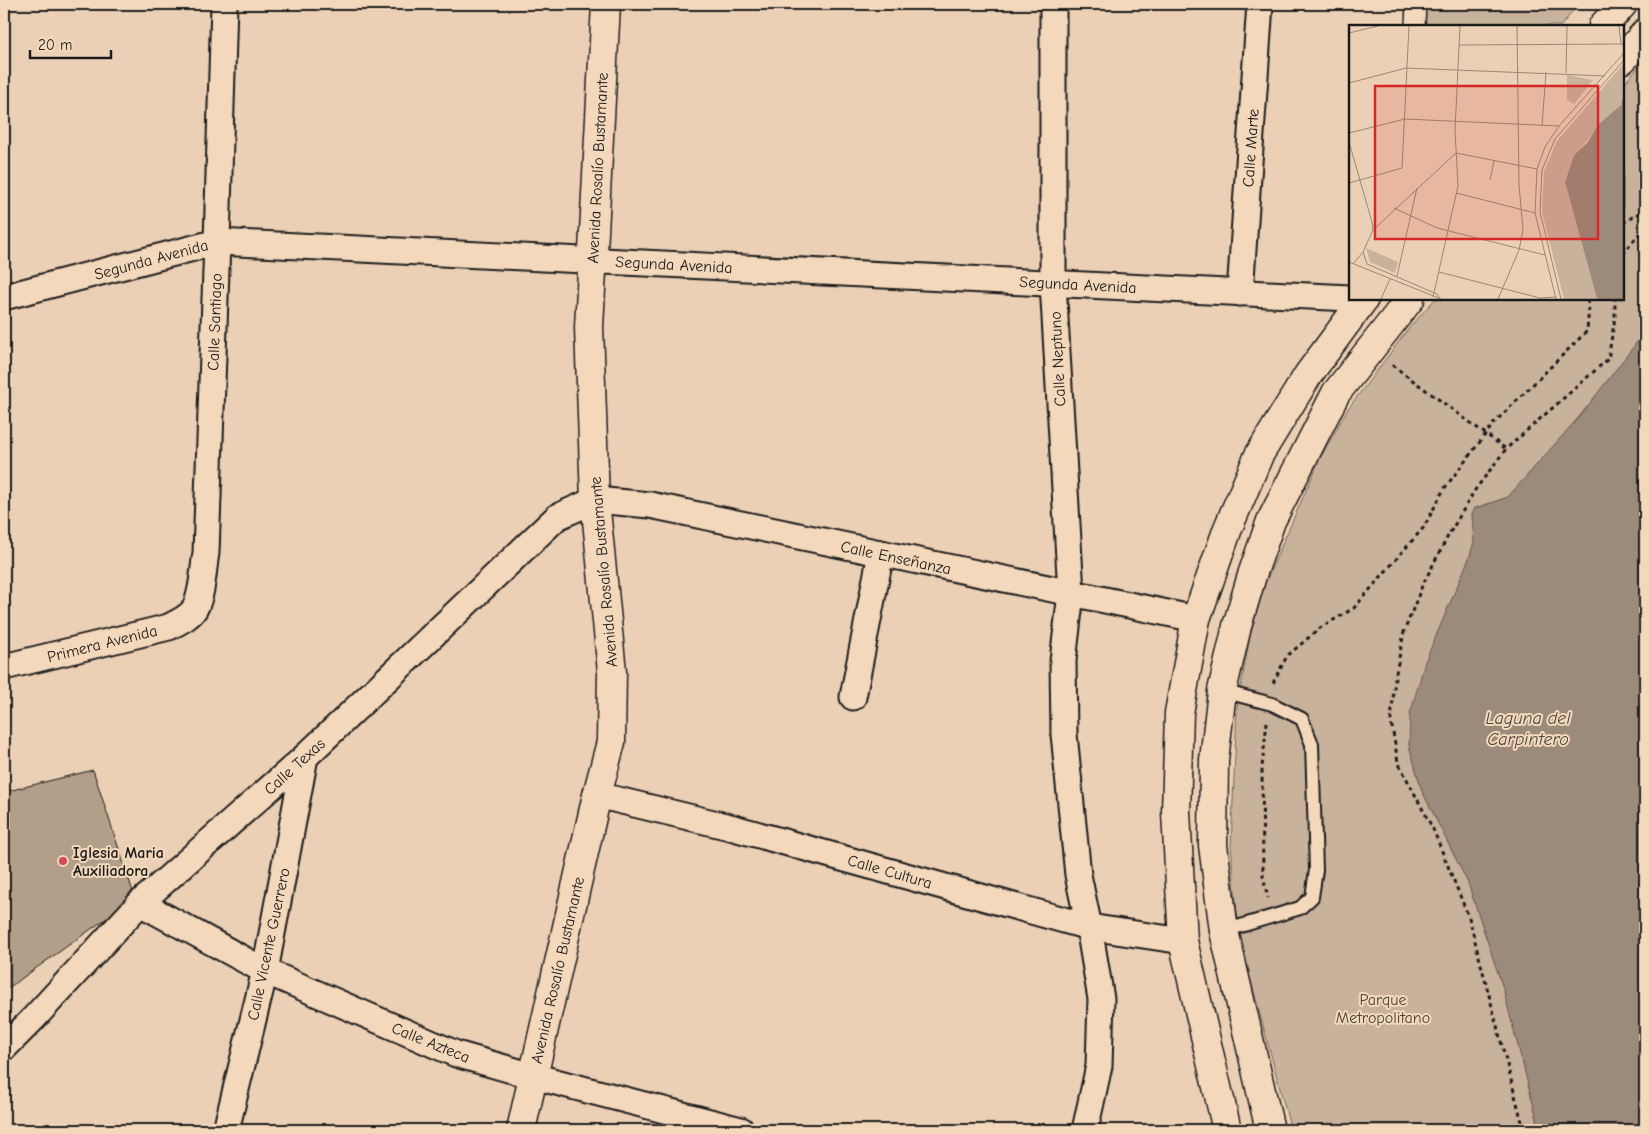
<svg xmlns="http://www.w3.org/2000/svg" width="1649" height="1134" viewBox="0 0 1649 1134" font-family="'Comic Neue',sans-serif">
	<rect width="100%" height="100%" fill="#ebd0b5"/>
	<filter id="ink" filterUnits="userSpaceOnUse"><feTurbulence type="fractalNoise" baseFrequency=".02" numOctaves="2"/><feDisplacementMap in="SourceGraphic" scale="10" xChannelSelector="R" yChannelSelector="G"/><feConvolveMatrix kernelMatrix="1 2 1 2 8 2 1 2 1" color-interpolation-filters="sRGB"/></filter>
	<g filter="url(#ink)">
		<g fill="#c9b29c" stroke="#72675c">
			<polygon points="1422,4 1578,4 1561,26 1422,26"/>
			<polygon points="1645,59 1645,332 1580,416 1508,497 1475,508 1472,513 1474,542 1470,556 1425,662 1409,745 1422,791 1468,883 1503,988 1540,1130 1291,1130 1239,936 1231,846 1237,708 1250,636 1265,583 1320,459 1347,410 1410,327 1435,299 1623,299 1623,85"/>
		</g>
		<polygon fill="#9c8b7a" stroke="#695f54" points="1645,332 1645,1130 1540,1130 1503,988 1468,883 1422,791 1409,745 1410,714 1425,662 1470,556 1474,542 1472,514 1475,508 1481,507 1508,497 1580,416"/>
		<polygon fill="#b29e89" stroke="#1c1c1c" points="93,770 135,898 4,991 4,824 5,824 4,818 4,792"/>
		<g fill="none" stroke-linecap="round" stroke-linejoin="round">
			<g stroke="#1c1c1c" stroke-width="16">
				<polyline id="service" points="1222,691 1272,704 1302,719 1312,744 1316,870 1312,897 1300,908 1224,931"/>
			</g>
			<g stroke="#1c1c1c" stroke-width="22">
				<polyline id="pedestrian" points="1415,26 1416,4"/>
			</g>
			<g stroke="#1c1c1c" stroke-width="29">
				<g id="minor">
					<polyline points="1053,4 1053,283 1071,593 1063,661 1064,734 1078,875 1089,927 1101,999 1099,1066 1085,1130"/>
					<polyline points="1240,293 1260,4"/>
					<polyline points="4,297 217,242 1350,298"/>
					<path d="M4,667l165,-40c9,-5 21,-10 26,-19 8,-16 8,-38 11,-55l11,-311 7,-238"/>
					<polyline points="853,697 881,553"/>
					<polyline points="597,795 734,828 1089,927 1183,941"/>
					<polyline points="140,903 265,971 456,1054 533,1076 741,1130"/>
					<polyline points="4,1048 33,1019 140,903 305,757 557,517 595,500 650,505 1196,619"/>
					<polyline points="226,1130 265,971 305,757"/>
				</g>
			</g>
			<g stroke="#1c1c1c" stroke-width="31">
				<polyline id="tertiary" points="521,1130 597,795 611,742 612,672 595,500 589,327 606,4"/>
			</g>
			<g stroke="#1c1c1c" stroke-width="31">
				<g id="secondary">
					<polyline points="1603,26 1623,4"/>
					<polyline points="1623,59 1645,33"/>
					<polyline points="1227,1130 1183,941 1176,812 1179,713 1196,619 1228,528 1259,455 1308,375 1364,299"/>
					<polyline points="1270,1130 1224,931 1213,845 1214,760 1222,691 1237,626 1253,572 1271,521 1336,393 1410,299"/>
				</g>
			</g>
			<g stroke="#1c1c1c" stroke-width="3" stroke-dasharray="4 4" stroke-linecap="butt">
				<polyline points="1623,223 1645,209"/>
				<polyline points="1623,254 1638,235 1645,234"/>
				<polyline points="1392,365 1506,449"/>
				<polyline points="1273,683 1287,656 1320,628 1354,608 1424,527 1444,489 1495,422 1587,331 1589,306 1587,299"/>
				<polyline points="1267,722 1262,767 1263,876 1268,898"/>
				<polyline points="1524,1130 1469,918 1433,829 1398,762 1391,721 1395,678 1404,632 1422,586 1448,536 1475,490 1506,449 1608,359 1615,318 1615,299"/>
			</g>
			<use href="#service" stroke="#f4d8bb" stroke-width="12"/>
			<use href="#pedestrian" stroke="#f4d8bb" stroke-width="19"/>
			<use href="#minor" stroke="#f4d8bb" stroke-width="25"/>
			<use href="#tertiary" stroke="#f4d8bb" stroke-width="28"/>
			<use href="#secondary" stroke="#f4d8bb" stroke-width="28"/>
		</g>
	</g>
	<circle fill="#d1495b" stroke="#f4d8bb" stroke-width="2" cx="63" cy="861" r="5"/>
	<g text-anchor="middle" stroke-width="4" stroke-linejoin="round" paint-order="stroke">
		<g font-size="16" fill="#1c1c1c" stroke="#f4d8bb">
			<text transform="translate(1250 148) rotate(-86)" y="6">Calle Marte</text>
			<text transform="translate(597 168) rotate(-87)" y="6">Avenida Rosalío Bustamante</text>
			<text transform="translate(151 259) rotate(-15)" y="6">Segunda Avenida</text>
			<text transform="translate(674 264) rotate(3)" y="6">Segunda Avenida</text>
			<text transform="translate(1078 284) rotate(3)" y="6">Segunda Avenida</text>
			<text transform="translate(214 322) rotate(-88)" y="6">Calle Santiago</text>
			<text transform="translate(1057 359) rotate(-93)" y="6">Calle Neptuno</text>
			<text transform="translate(896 557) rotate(12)" y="6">Calle Enseñanza</text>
			<text transform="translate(603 572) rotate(-95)" y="6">Avenida Rosalío Bustamante</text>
			<text transform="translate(102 643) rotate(-14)" y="6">Primera Avenida</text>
			<text transform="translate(294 766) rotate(-42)" y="6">Calle Texas</text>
			<text transform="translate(890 871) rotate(16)" y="6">Calle Cultura</text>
			<text transform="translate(268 944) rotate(-78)" y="6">Calle Vicente Guerrero</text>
			<text transform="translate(557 970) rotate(-77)" y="6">Avenida Rosalío Bustamante</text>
			<text transform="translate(431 1042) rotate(22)" y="6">Calle Azteca</text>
		</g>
		<g font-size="16" font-weight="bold" fill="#1c1c1c" stroke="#f4d8bb" text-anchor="start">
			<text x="73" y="858">Iglesia Maria<tspan x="73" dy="18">Auxiliadora</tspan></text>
		</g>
		<g font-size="16" fill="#47423c" stroke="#f4d8bb">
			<text x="1383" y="1005">Parque<tspan x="1383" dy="18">Metropolitano</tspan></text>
		</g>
		<g font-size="18" font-style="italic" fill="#4f4842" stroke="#f4d8bb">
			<text x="1528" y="724">Laguna del<tspan x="1528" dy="21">Carpintero</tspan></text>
		</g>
	</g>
	<g transform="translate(1349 25)">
		<rect width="275" height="275" fill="#ebd0b5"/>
		<path d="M275,38l-1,39 -49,53 -9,27 32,117h-33l-22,-87 2,-40 13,-31zM218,50l26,5 -19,24 -7,-4zM17,223l32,14 -3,11 -25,-11z" fill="#c9b29c"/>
		<path d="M275,68v206h-27l-32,-117 9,-27 14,-13 11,-18 22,-19z" fill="#9c8b7a"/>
		<path fill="none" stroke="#988878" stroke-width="1" d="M270,1l2,18M0,8l29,-7M110,20l165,-1M217,48l1,-47M0,58l57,-15 199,8M193,101l4,-54M0,108l56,-14 154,7M0,117l23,80 1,8 -10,22 4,12M141,155l4,-19M0,158l53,-15 7,-142M107,168l79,20M45,183l43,20 108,27M24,205l83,-77 81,16M0,237l92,37M4,239l10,-12M18,239l70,30 3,5M90,247l101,26 16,-1M48,251l20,-88M84,272l25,-111 -3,-56 5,-104M32,274l9,-20M149,274l21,-49 4,-20 -4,-45 -2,-159M207,274l-21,-86 2,-44 8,-22 14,-21 65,-73M212,274l-21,-87 2,-42 13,-31 69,-79"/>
		<path fill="#d62828" fill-opacity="0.15" stroke="#d62828" stroke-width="2.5" d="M26,61h223v153h-223z"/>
		<rect width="275" height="275" fill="none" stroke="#1c1c1c" stroke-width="2.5"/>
	</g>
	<rect width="1649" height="1134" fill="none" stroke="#f4d8bb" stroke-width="20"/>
	<rect x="10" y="10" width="1629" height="1114" fill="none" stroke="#1c1c1c" stroke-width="2" filter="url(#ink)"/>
	<path d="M30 50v8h81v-8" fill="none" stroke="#1c1c1c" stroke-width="2.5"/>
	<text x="38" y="50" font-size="15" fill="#1c1c1c" stroke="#f4d8bb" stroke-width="4" paint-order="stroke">20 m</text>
</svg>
